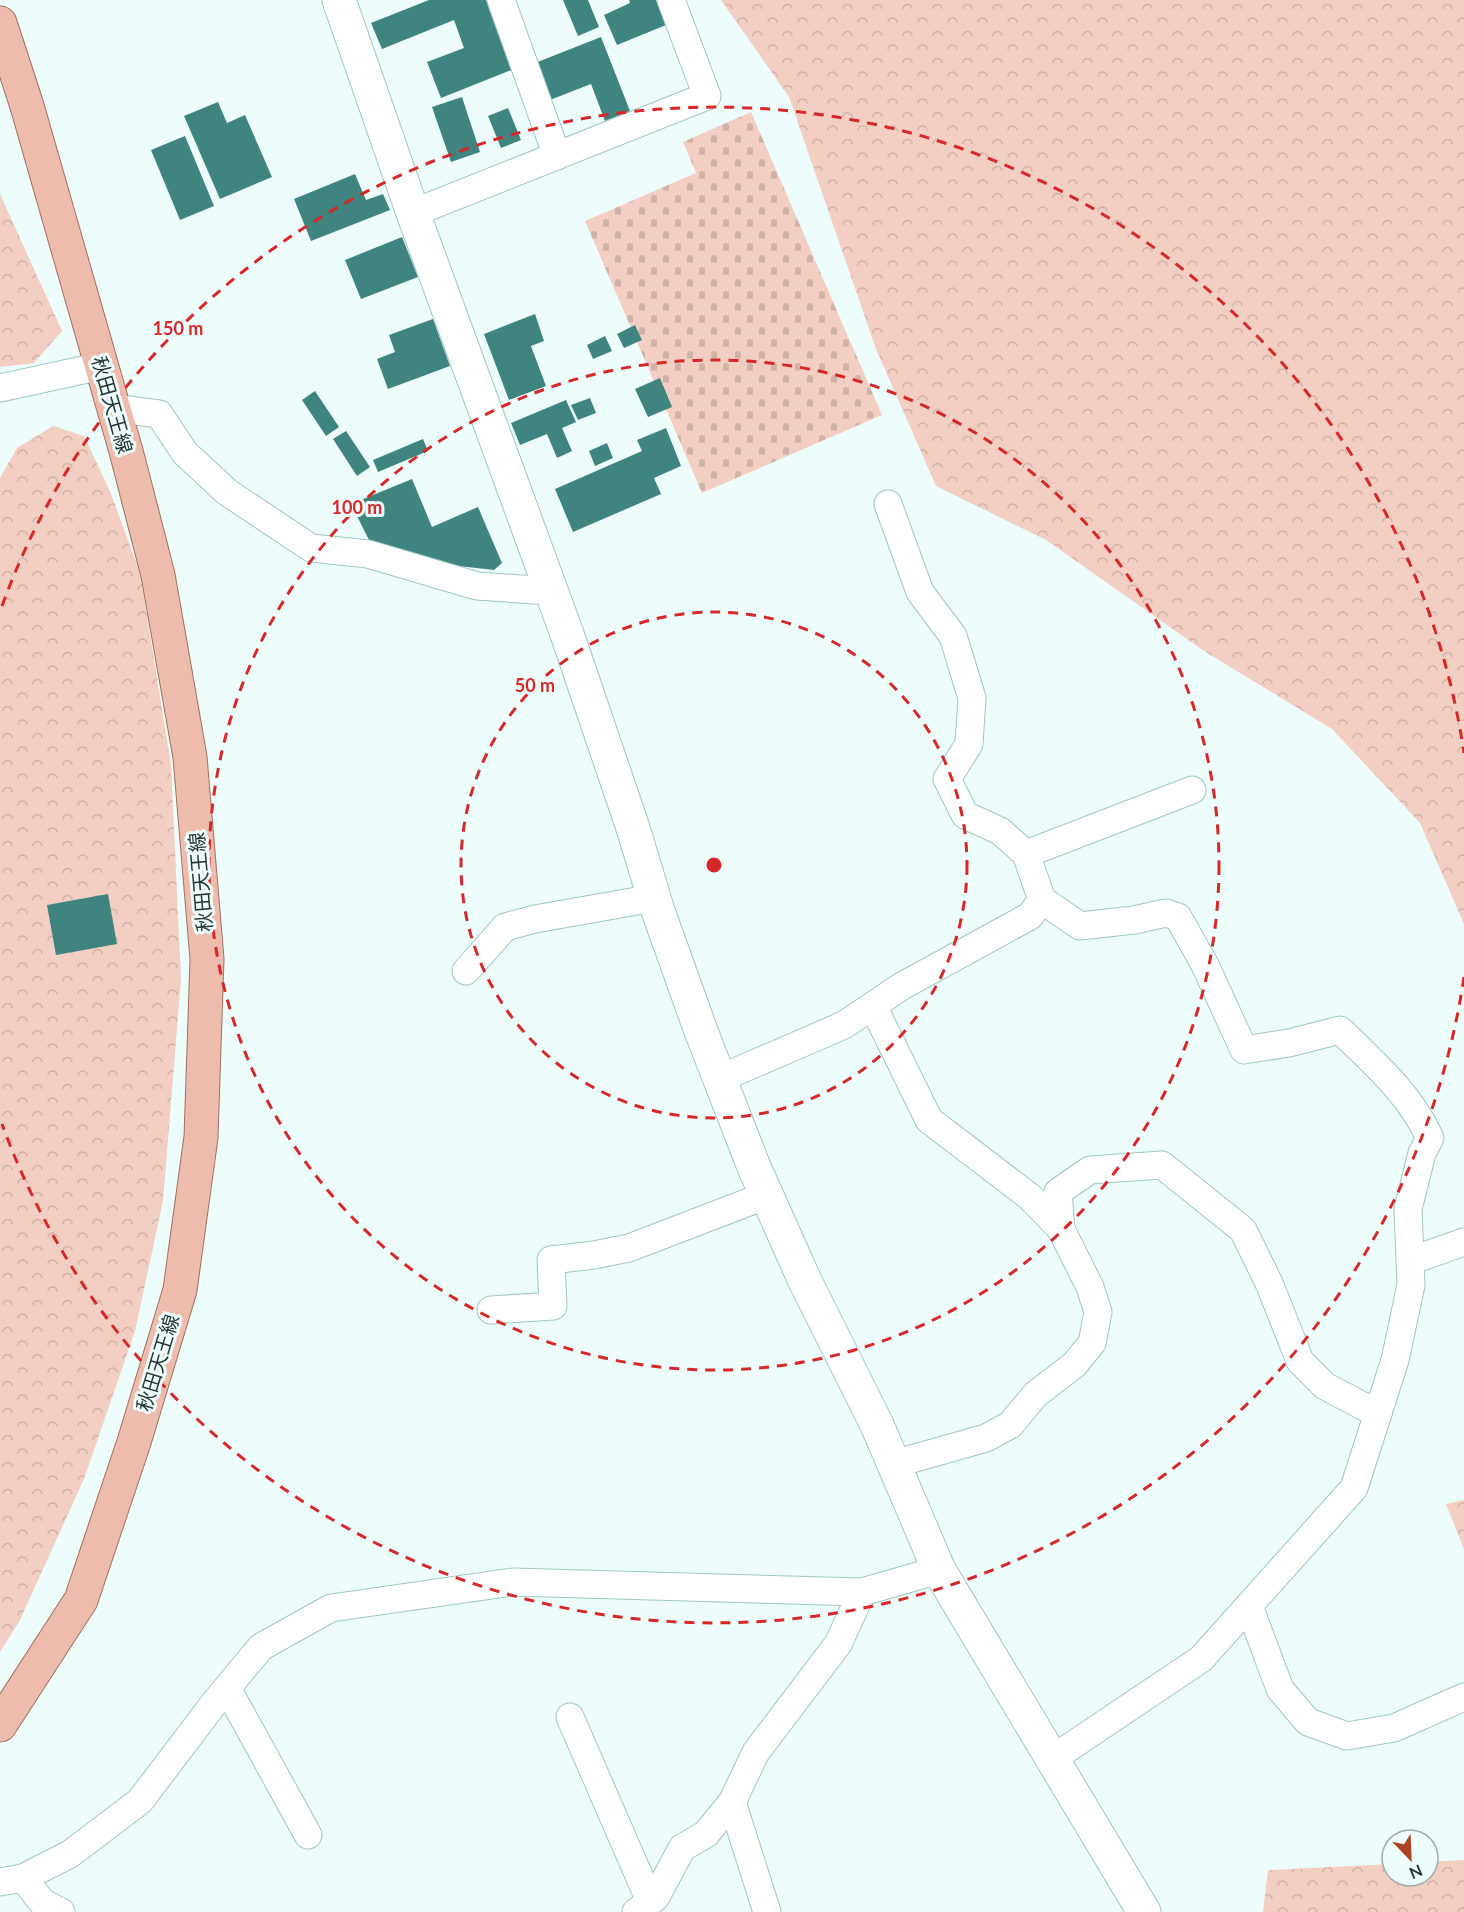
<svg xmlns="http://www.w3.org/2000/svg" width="1464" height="1912" viewBox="0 0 1464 1912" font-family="Lato,'Noto Sans JP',sans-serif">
	<defs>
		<pattern id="forest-crowns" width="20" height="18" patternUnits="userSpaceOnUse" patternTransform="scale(1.5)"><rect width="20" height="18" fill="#f3cec2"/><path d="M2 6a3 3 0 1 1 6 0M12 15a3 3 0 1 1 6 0" fill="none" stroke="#d0b2a7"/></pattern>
		<pattern id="cemetery-stones" width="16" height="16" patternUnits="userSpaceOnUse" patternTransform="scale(1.5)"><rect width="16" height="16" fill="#f3cec2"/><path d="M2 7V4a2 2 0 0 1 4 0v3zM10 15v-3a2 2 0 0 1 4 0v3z" fill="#d0b2a7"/></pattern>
	</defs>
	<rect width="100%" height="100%" fill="#edfdfb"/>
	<g fill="url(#forest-crowns)">
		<polygon points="721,0 1464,0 1464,924 1420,823 1332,729 1204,651 1046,540 936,486 876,349 789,97"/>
		<polygon points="0,194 62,331 34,363 0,367"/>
		<polygon points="53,426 84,436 110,491 140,573 171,765 181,979 163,1201 135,1331 84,1479 19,1622 0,1652 0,478 17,448"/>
		<polygon points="1464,1500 1464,1549 1446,1504"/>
		<polygon points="1464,1860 1464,1912 1263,1912 1268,1870 1392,1864 1392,1876 1428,1876 1428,1862"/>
	</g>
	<polygon fill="url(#cemetery-stones)" points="751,112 882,415 702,493 585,221 696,173 683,142"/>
	<g fill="#40847f">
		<polygon points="429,0 486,0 514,69 441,98 427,62 464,48 454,20 382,49 371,23"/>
		<polygon points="563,0 588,0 599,27 578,36"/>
		<polygon points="629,0 656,0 666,25 617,45 604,15 630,3"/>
		<polygon points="601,37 630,111 605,121 591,84 550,100 535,63"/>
		<polygon points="462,97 480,152 451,162 432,107"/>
		<polygon points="218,102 227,123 245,115 272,177 220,199 184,116"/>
		<polygon points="508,108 521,140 501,148 488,116"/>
		<polygon points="185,136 214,206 180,220 151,150"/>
		<polygon points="355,174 366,200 383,194 390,210 311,241 294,199"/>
		<polygon points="402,237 418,277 361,299 345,260"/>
		<polygon points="535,314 544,341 531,346 546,386 509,400 484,334"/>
		<polygon points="433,319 450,366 388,389 377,359 395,352 389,335"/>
		<polygon points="635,325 642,340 624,348 617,334"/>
		<polygon points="605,336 612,351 593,359 587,345"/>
		<polygon points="660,378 672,407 648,417 635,389"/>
		<polygon points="315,391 339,427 326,436 302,400"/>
		<polygon points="590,398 596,413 578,420 571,405"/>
		<polygon points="566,400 576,422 562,428 572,451 557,458 547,434 520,445 511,423"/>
		<polygon points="666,428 681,466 654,478 661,494 573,532 555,489 642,451 637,440"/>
		<polygon points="346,431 370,467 357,476 333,439"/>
		<polygon points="423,439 428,451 378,472 373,460"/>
		<polygon points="607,443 613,458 595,466 589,451"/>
		<polygon points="412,479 432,527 478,507 502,563 494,570 441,564 371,544 351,504"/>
		<polygon points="108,894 117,944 56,955 47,905"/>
	</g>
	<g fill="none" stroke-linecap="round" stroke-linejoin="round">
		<g stroke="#9fc7c3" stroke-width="29">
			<g id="minor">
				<polyline points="501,0 557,156"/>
				<polyline points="413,213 707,96 671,0"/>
				<polyline points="0,388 101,366"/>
				<polyline points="113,408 159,414 185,453 227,492 311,548 368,554 477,586 550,591"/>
				<polyline points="1026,854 1192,790"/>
				<path d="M1042,900l38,26 54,-6 32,-7 12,4 27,48 39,85 45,-7 51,-13c34,33 70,64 90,108l-8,15 -14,56 3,76 -16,75 -41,128 -153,171 -149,100"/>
				<polyline points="466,971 505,927 535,919 654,898"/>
				<polyline points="873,1006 929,1120 1030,1197 1061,1229"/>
				<polyline points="719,1079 844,1025 902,986 1030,916 1042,900 1026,854 1000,831 965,815 947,779 969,744 972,698 953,636 920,592 888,504"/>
				<polyline points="1410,1261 1464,1242"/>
				<polyline points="491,1310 553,1306 551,1260 594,1255 629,1248 767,1195"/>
				<polyline points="894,1464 986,1438 1010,1425 1036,1394 1074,1365 1092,1343 1098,1312 1090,1287 1061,1229 1058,1192 1090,1170 1162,1165 1243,1230 1269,1283 1300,1361 1325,1386 1378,1414"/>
				<polyline points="1249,1606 1280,1689 1308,1722 1347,1736 1394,1728 1464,1697"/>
				<polyline points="227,1688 308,1835"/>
				<polyline points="570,1717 650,1901"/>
				<polyline points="732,1802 767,1912"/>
				<polyline points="23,1878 42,1902 61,1912"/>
				<polyline points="0,1882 23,1878 70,1854 140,1801 212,1706 261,1647 331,1608 513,1582 862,1592 939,1570"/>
				<polyline points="636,1912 656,1897 682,1848 706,1834 732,1802 756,1752 838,1644 862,1592"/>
			</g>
		</g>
		<g stroke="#9fc7c3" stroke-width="35">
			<polyline id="tertiary" points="339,0 413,213 567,634 633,828 658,911 701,1031 754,1167 805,1281 877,1425 939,1570 1144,1912"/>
		</g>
		<g stroke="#a07060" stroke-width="35">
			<polyline id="primary" points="0,23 27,106 126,451 158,575 190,757 207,959 201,1137 180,1290 134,1442 81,1600 0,1725"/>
		</g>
		<use href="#minor" stroke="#fff" stroke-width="27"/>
		<use href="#tertiary" stroke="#fff" stroke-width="33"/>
		<use href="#primary" stroke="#edbcad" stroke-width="33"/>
	</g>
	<g fill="none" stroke="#d62828" stroke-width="3" stroke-dasharray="10 8">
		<circle cx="714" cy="865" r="253"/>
		<circle cx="714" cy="865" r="505"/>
		<path d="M1464 977A758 758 0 0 1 2 1124M2 606A758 758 0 0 1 1464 753"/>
	</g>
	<g text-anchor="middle" stroke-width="6" stroke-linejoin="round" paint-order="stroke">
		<g font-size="20" fill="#263634" stroke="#edfdfb">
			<text transform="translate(112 405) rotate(74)" y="7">秋田天王線</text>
			<text transform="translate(201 882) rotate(-95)" y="7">秋田天王線</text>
			<text transform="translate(158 1363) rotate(-73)" y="7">秋田天王線</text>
		</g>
	</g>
	<circle cx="714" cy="865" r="9" fill="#d62828" stroke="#edfdfb" stroke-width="3"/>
	<g font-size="18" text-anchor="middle" font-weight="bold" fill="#d62828" stroke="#edfdfb" stroke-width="6" stroke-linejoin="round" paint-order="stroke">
		<text x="178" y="335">150 m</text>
		<text x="357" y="514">100 m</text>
		<text x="535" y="692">50 m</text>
	</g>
	<g transform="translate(1410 1858) rotate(157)"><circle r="28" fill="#edfdfb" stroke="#9dadab" stroke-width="1.5"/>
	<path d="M0-4.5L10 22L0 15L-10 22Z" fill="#ab4421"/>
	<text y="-9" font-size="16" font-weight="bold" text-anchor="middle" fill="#263634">N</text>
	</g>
</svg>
